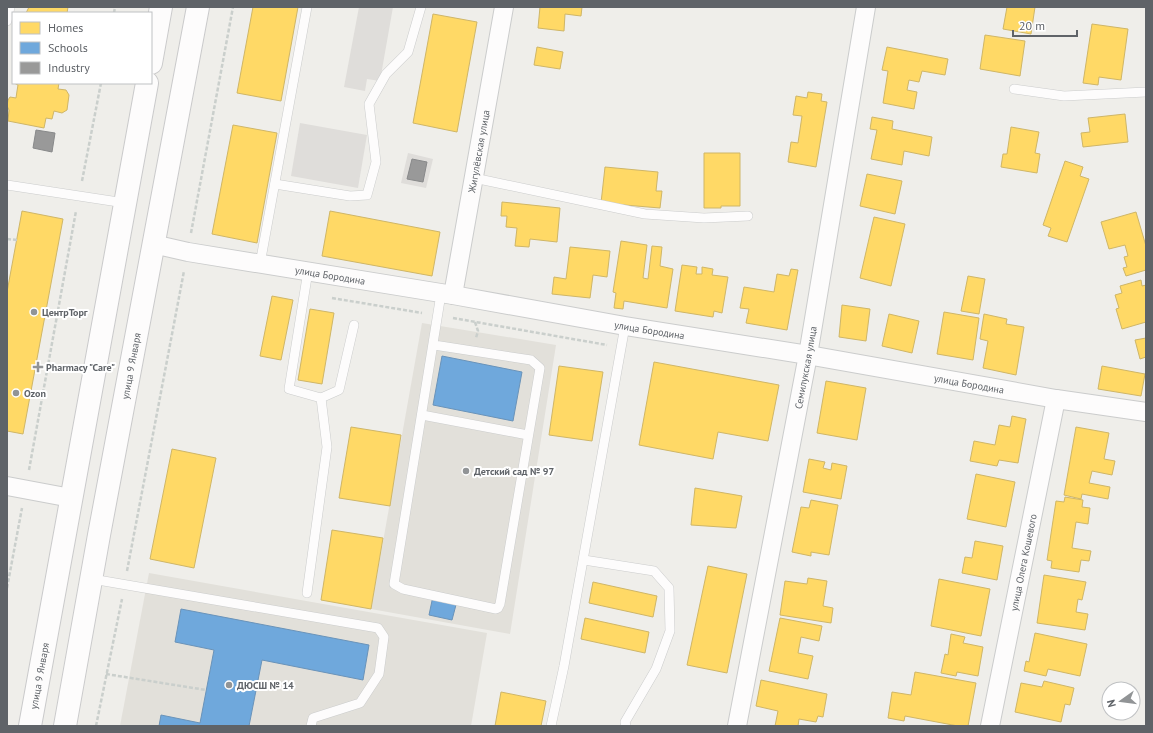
<svg xmlns="http://www.w3.org/2000/svg" width="1153" height="733" viewBox="0 0 1153 733" font-family="'PT Sans',sans-serif">
	<rect width="100%" height="100%" fill="#efeeea"/>
	<g fill="#dfddda">
		<polygon points="359,7 393,7 380,81 367,79 365,91 344,87"/>
		<polygon points="300,123 367,135 358,188 291,176"/>
		<polygon points="408,153 433,159 426,188 401,183"/>
	</g>
	<g fill="#e2e0da">
		<polygon points="422,323 556,345 510,634 371,609"/>
		<polygon points="149,573 487,633 471,726 120,726"/>
	</g>
	<g fill="#ffd966" stroke="#cfb667">
		<polygon points="29,7 68,7 67,13 26,13"/>
		<polygon points="253,7 298,7 281,101 237,93"/>
		<polygon points="540,7 582,7 581,16 565,14 564,31 538,28"/>
		<polygon points="1007,7 1035,7 1031,34 1003,29"/>
		<polygon points="433,14 477,22 457,132 413,123"/>
		<polygon points="1092,24 1128,29 1121,80 1099,77 1098,85 1083,83"/>
		<polygon points="985,35 1025,41 1020,76 980,69"/>
		<polygon points="537,47 563,52 560,69 534,65"/>
		<polygon points="887,47 948,59 945,75 922,71 919,82 909,80 907,90 917,92 914,109 883,103 888,71 882,70"/>
		<polygon points="14,83 59,83 58,89 66,90 69,95 67,110 62,113 54,111 52,119 46,118 44,128 8,121 9,110 7,106 8,100 10,97 16,98 17,91 18,85"/>
		<polygon points="808,92 822,94 821,101 827,102 816,167 788,162 791,142 798,143 802,116 793,115 796,96 807,98"/>
		<polygon points="1125,114 1128,142 1083,147 1081,133 1090,132 1088,118"/>
		<polygon points="872,117 893,121 892,129 932,137 929,156 904,151 902,165 871,159 877,130 870,129"/>
		<polygon points="233,125 277,133 257,243 212,234"/>
		<polygon points="1011,127 1039,132 1035,153 1040,154 1037,173 1001,167 1003,154 1007,154"/>
		<polygon points="704,153 740,153 740,206 721,206 721,208 704,208"/>
		<polygon points="1065,161 1083,167 1080,176 1089,179 1067,242 1048,236 1051,228 1043,225"/>
		<polygon points="605,167 658,172 656,191 662,191 660,208 601,203"/>
		<polygon points="867,174 902,181 895,214 860,206"/>
		<polygon points="502,202 560,208 557,242 530,239 529,247 515,246 517,228 506,227 507,216 501,216"/>
		<polygon points="22,211 63,219 23,434 7,431 7,292"/>
		<polygon points="330,211 440,232 432,276 322,256"/>
		<polygon points="1136,212 1146,246 1146,270 1126,276 1123,268 1127,267 1124,257 1128,256 1125,245 1109,249 1101,222"/>
		<polygon points="874,217 905,224 891,286 860,278"/>
		<polygon points="621,241 647,245 643,278 648,279 652,246 662,247 660,266 673,269 667,308 624,301 623,309 614,308 616,293 613,292"/>
		<polygon points="570,247 610,251 607,277 593,275 590,298 552,294 554,277 566,279"/>
		<polygon points="682,265 697,267 696,274 702,274 702,267 713,269 712,275 728,277 722,313 714,311 713,317 675,311"/>
		<polygon points="791,269 798,270 787,330 746,323 749,309 740,308 744,287 774,292 777,274 789,276"/>
		<polygon points="968,276 985,279 979,314 961,311"/>
		<polygon points="1141,280 1142,286 1146,285 1146,322 1122,329 1116,309 1119,308 1115,295 1122,293 1120,286"/>
		<polygon points="272,296 293,300 281,360 260,356"/>
		<polygon points="842,305 870,309 866,341 839,337"/>
		<polygon points="310,309 334,313 322,384 298,380"/>
		<polygon points="944,312 979,318 973,360 937,354"/>
		<polygon points="889,314 919,321 912,353 882,346"/>
		<polygon points="984,314 1007,319 1006,324 1024,327 1016,375 983,368 988,341 980,339"/>
		<polygon points="1146,338 1146,357 1140,359 1135,340"/>
		<polygon points="654,362 779,385 768,441 718,432 713,459 639,445"/>
		<polygon points="559,366 603,372 592,441 549,435"/>
		<polygon points="1102,366 1145,374 1141,396 1098,389"/>
		<polygon points="826,381 866,388 857,440 817,433"/>
		<polygon points="1012,416 1026,419 1018,463 999,460 997,466 970,461 974,441 995,445 999,425 1010,427"/>
		<polygon points="351,427 401,435 390,506 339,498"/>
		<polygon points="1076,427 1109,433 1104,459 1115,461 1112,475 1092,471 1089,483 1110,487 1108,499 1082,494 1081,499 1064,495"/>
		<polygon points="172,449 216,458 194,568 150,559"/>
		<polygon points="809,459 825,462 823,468 831,470 832,463 847,466 841,499 803,492"/>
		<polygon points="976,474 1015,482 1006,527 967,519"/>
		<polygon points="695,488 742,496 736,528 691,525"/>
		<polygon points="1065,497 1083,500 1082,507 1090,508 1088,524 1076,522 1072,548 1091,551 1089,561 1081,560 1079,572 1051,568 1052,561 1047,560 1056,501 1064,502"/>
		<polygon points="811,500 838,505 829,555 811,552 811,556 792,552 801,507 809,508"/>
		<polygon points="332,530 383,538 371,609 321,600"/>
		<polygon points="975,541 1003,546 997,580 962,573 965,557 972,558"/>
		<polygon points="708,566 747,574 727,673 687,665"/>
		<polygon points="1044,575 1086,582 1082,600 1078,599 1076,612 1088,614 1085,630 1037,623"/>
		<polygon points="808,578 827,581 823,606 833,608 831,623 780,615 785,581 807,584"/>
		<polygon points="939,579 990,589 981,636 931,626"/>
		<polygon points="593,582 657,596 653,617 589,603"/>
		<polygon points="585,618 649,632 645,653 581,639"/>
		<polygon points="780,618 822,626 819,641 801,637 798,653 813,656 808,679 769,671"/>
		<polygon points="1035,633 1087,644 1080,676 1048,669 1046,676 1024,671 1026,661 1029,662"/>
		<polygon points="951,634 965,637 963,643 983,647 978,676 957,672 956,676 941,673 945,654 948,655"/>
		<polygon points="915,672 976,683 968,726 958,726 905,716 904,721 888,718 892,692 911,695"/>
		<polygon points="761,680 827,694 823,717 818,716 816,722 799,719 798,726 775,726 778,711 756,706"/>
		<polygon points="1044,681 1074,688 1070,705 1065,704 1061,722 1015,712 1021,683 1042,687"/>
		<polygon points="501,692 546,701 541,726 495,726"/>
	</g>
	<g fill="#6fa8dc" stroke="#6a93b9">
		<polygon points="442,356 522,372 513,421 433,405"/>
		<polygon points="433,596 457,601 452,620 429,615"/>
		<polygon points="181,609 369,645 363,680 262,660 249,726 159,726 161,715 200,723 214,650 175,642"/>
	</g>
	<g fill="#999" stroke="#88898a">
		<polygon points="36,130 55,133 52,152 33,148"/>
		<polygon points="412,159 427,162 423,182 407,179"/>
	</g>
	<g fill="none" stroke-linecap="round" stroke-linejoin="round">
		<g stroke="#cbcccc" stroke-width="10">
			<g id="lane">
				<polyline points="7,21 10,7"/>
				<polyline points="1014,89 1064,96 1146,92"/>
				<polyline points="474,178 645,214 704,218 748,216"/>
				<polyline points="275,184 350,196 367,195 376,162 369,104 386,74 408,52 421,7"/>
				<polyline points="7,185 125,203"/>
				<polyline points="260,264 307,7"/>
				<polyline points="308,271 289,389 321,398 339,390 354,325"/>
				<polyline points="434,345 531,360 540,368 500,604 498,608 496,609 403,589 394,584 441,294"/>
				<polyline points="422,415 528,435"/>
				<polyline points="584,560 654,571 669,588 670,631 656,669 625,722 626,726"/>
				<polyline points="92,579 378,628 384,637 379,674 360,703 313,718 311,726"/>
				<polyline points="307,593 327,447 321,398"/>
				<polyline points="551,726 564,666 625,326"/>
			</g>
		</g>
		<g stroke="#cbcccc" stroke-width="20">
			<g id="street">
				<path id="s1" d="M153,244l35,8 265,43 172,31 183,29 248,44 90,13"/>
				<path id="s2" d="M453,295l51,-288"/>
				<polyline points="7,486 71,498"/>
				<path id="s3" d="M737,726l71,-371 58,-348"/>
				<path id="s4" d="M990,726l66,-327"/>
			</g>
		</g>
		<g stroke="#cacacb" stroke-width="24">
			<g id="secondary">
				<polyline points="151,63 161,7"/>
				<path id="s5" d="M30,726l117,-643"/>
				<path id="s6" d="M65,726l34,-191 99,-528"/>
			</g>
		</g>
		<g stroke="#cacfcc" stroke-width="2.5" stroke-dasharray="4 2" stroke-linecap="butt">
			<polyline points="114,13 115,7"/>
			<polyline points="82,181 101,83"/>
			<polyline points="191,233 233,7"/>
			<polyline points="7,239 17,240"/>
			<polyline points="332,298 422,313"/>
			<polyline points="453,318 607,345"/>
			<polyline points="475,322 478,331 476,338"/>
			<polyline points="29,470 76,211"/>
			<polyline points="127,571 184,271"/>
			<polyline points="7,588 22,508"/>
			<polyline points="106,674 206,690"/>
			<polyline points="96,726 122,599"/>
		</g>
		<use href="#lane" stroke="#fdfcfc" stroke-width="9"/>
		<use href="#street" stroke="#fdfcfc" stroke-width="18"/>
		<use href="#secondary" stroke="#fdfcfc" stroke-width="22"/>
	</g>
	<g fill="#919496" stroke="#fff" stroke-width="1.5">
		<circle cx="34" cy="312" r="4"/>
		<path d="M36 361h4v4h4v4h-4v4h-4v-4h-4v-4h4z"/>
		<circle cx="16" cy="393" r="4"/>
		<circle cx="466" cy="471" r="4"/>
		<circle cx="229" cy="685" r="4"/>
	</g>
	<g text-anchor="middle" stroke-width="4" stroke-linejoin="round" paint-order="stroke">
		<g font-size="10" fill="#5f6368" stroke="#fff">
			<text dy="4" stroke="none"><textPath href="#s2" startOffset="146">Жигулёвская улица</textPath></text>
			<text dy="4" stroke="none"><textPath href="#s1" startOffset="180">улица Бородина</textPath></text>
			<text dy="4" stroke="none"><textPath href="#s1" startOffset="504">улица Бородина</textPath></text>
			<text dy="4" stroke="none"><textPath href="#s6" startOffset="366">улица 9 Января</textPath></text>
			<text dy="4" stroke="none"><textPath href="#s3" startOffset="365">Семилукская улица</textPath></text>
			<text dy="4" stroke="none"><textPath href="#s1" startOffset="828">улица Бородина</textPath></text>
			<text dy="4" stroke="none"><textPath href="#s4" startOffset="167">улица Олега Кошевого</textPath></text>
			<text dy="4" stroke="none"><textPath href="#s5" startOffset="51">улица 9 Января</textPath></text>
		</g>
		<g font-size="10" font-weight="bold" fill="#5f6368" stroke="#fff" text-anchor="start">
			<text x="42" y="316">ЦентрТорг</text>
			<text x="46" y="371">Pharmacy "Care"</text>
			<text x="24" y="397">Ozon</text>
			<text x="474" y="475">Детский сад № 97</text>
			<text x="237" y="689">ДЮСШ № 14</text>
		</g>
	</g>
	<rect width="1153" height="733" fill="none" stroke="#5f6368" stroke-width="16"/>
	<rect x="12" y="12" width="140" height="72" fill="#ffffff" stroke="#bfc1c3"/>
	<rect x="20" y="22" width="20" height="12" fill="#ffd966" stroke="#bfc1c3"/>
	<text x="48" y="32" font-size="12" fill="#5f6368">Homes</text>
	<rect x="20" y="42" width="20" height="12" fill="#6fa8dc" stroke="#bfc1c3"/>
	<text x="48" y="52" font-size="12" fill="#5f6368">Schools</text>
	<rect x="20" y="62" width="20" height="12" fill="#999999" stroke="#bfc1c3"/>
	<text x="48" y="72" font-size="12" fill="#5f6368">Industry</text>
	<g transform="translate(1121 701) rotate(256)"><circle r="19" fill="#ffffff" stroke="#bfc1c3"/>
	<path d="M0-3L7 15L0 10L-7 15Z" fill="#919496"/>
	<text y="-6" font-size="11" font-weight="bold" text-anchor="middle" fill="#5f6368">N</text>
	</g>
	<path d="M1013 30v6h64v-6" fill="none" stroke="#5f6368" stroke-width="2"/>
	<text x="1019" y="30" font-size="12" fill="#5f6368" stroke="#ffffff" stroke-width="3" paint-order="stroke">20 m</text>
</svg>
